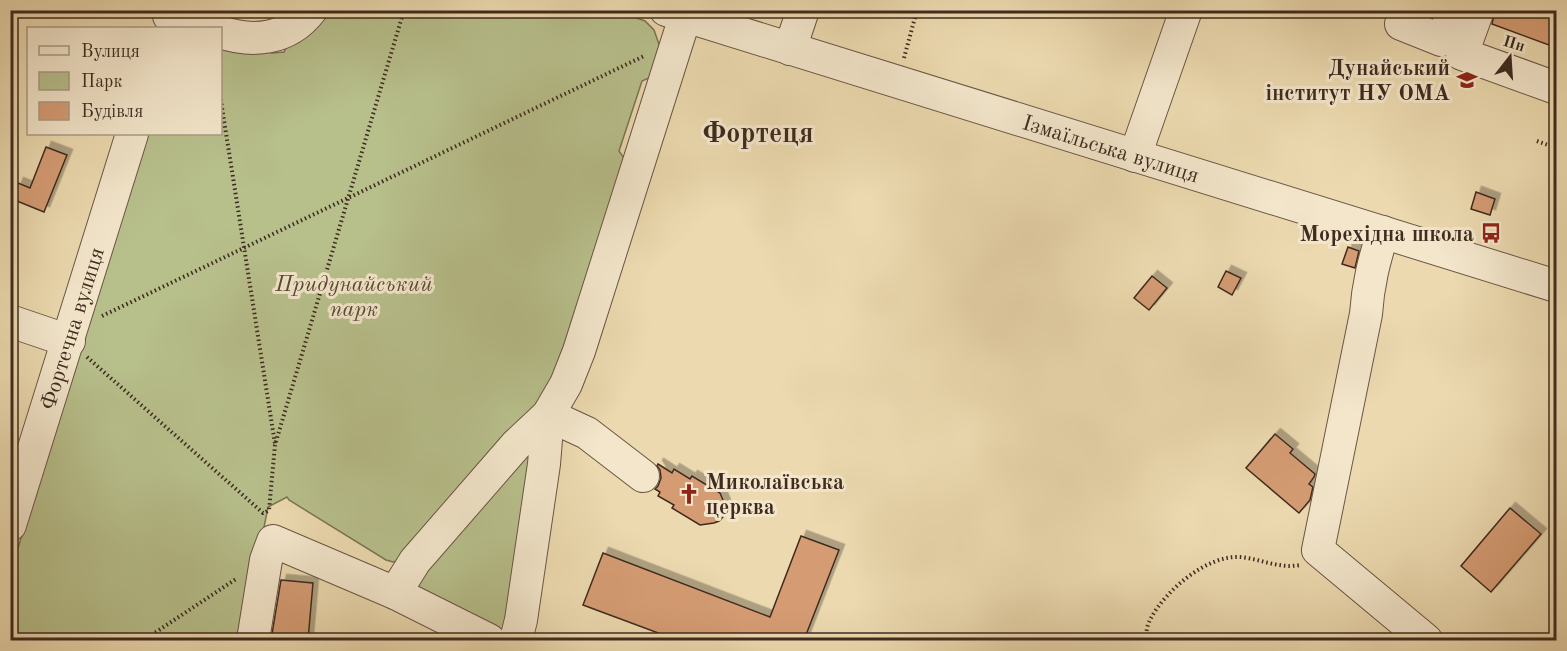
<svg xmlns="http://www.w3.org/2000/svg" width="1567" height="651" viewBox="0 0 1567 651" font-family="'Old Standard TT',serif">
	<defs>
		<filter id="shadow"><feDropShadow dx="5.5" dy="-5.5" stdDeviation="0" flood-color="#0004"/></filter>
	</defs>
	<rect width="100%" height="100%" fill="#ecd9af"/>
	<filter id="stains"><feTurbulence type="fractalNoise" baseFrequency=".00333" numOctaves="4"/><feColorMatrix values="0 0 0 0 .2 0 0 0 0 .09 0 0 0 0 .02 0 0 0 .5 -.17"/></filter>
	<radialGradient id="worn" r=".72"><stop offset=".6" stop-color="#630" stop-opacity="0"/><stop offset="1" stop-color="#630" stop-opacity=".3"/></radialGradient>
	<g fill="#b7bf8b" stroke="#7b7556" stroke-width="1.5">
		<polygon points="320,10 615,10 645,21 654,30 661,50 653,76 642,81 619,151 628,164 570,345 547,392 402,560 393,562 386,560 289,500 287,497 268,507 255,573 245,640 11,640 11,571 144,134 220,134 221,37 272,53 284,52 291,37"/>
		<polygon points="534,446 506,636 409,583"/>
	</g>
	<g fill="#d59c73" stroke="#3f2b20" stroke-width="1.5" filter="url(#shadow)">
		<polygon points="1495,10 1557,10 1557,48 1492,24"/>
		<polygon points="46,147 67,155 44,212 12,199 18,183 30,188"/>
		<polygon points="1476,192 1495,199 1490,215 1471,209"/>
		<polygon points="1348,247 1359,251 1355,268 1342,264"/>
		<polygon points="1226,271 1241,278 1232,295 1218,287"/>
		<polygon points="1152,276 1167,288 1149,310 1134,298"/>
		<polygon points="1275,434 1293,449 1290,453 1315,474 1314,477 1309,484 1313,487 1310,500 1299,513 1246,468"/>
		<polygon points="658,464 672,473 674,469 690,479 692,476 720,493 725,505 723,517 719,521 714,523 700,525 672,508 674,505 658,496 660,492 655,489 658,486 661,478 660,470 657,466"/>
		<polygon points="1510,508 1541,534 1491,592 1461,566"/>
		<polygon points="801,536 839,550 804,640 677,640 583,605 603,553 770,617"/>
		<polygon points="281,580 313,583 308,640 271,640"/>
	</g>
	<g fill="none" stroke-linecap="round" stroke-linejoin="round">
		<g stroke="#6a5644" stroke-width="34">
			<g id="minor">
				<path id="s1" d="M666,10l890,276"/>
				<polyline points="1478,10 1462,54 1556,88"/>
				<polyline points="169,16 209,28"/>
				<polyline points="1401,24 1441,40 1455,10"/>
				<path d="M220,32c33,11 68,8 91,-22"/>
				<polyline points="790,49 803,10"/>
				<polyline points="1135,156 1186,10"/>
				<path d="M1383,232c-9,29 -15,52 -17,82l-48,236 108,90"/>
				<polyline points="10,321 69,341"/>
				<polyline points="548,415 587,433 643,476"/>
				<path id="s2" d="M10,525l122,-391"/>
				<polyline points="395,593 415,561 516,445 548,415 566,384 579,351 685,17"/>
				<polyline points="253,640 266,560 273,541 395,593 489,640"/>
				<polyline points="516,640 521,620 544,464 548,415"/>
			</g>
		</g>
		<g stroke="#3f2b20" stroke-width="4" stroke-dasharray="1.5 3" stroke-linecap="butt">
			<polyline points="904,58 917,10"/>
			<polyline points="220,95 275,444"/>
			<polyline points="1537,141 1556,148"/>
			<polyline points="102,316 644,56"/>
			<polyline points="87,357 263,513 266,512"/>
			<polyline points="266,512 269,510 275,445 404,10"/>
			<polyline points="144,640 236,579"/>
			<path d="M1146,640c0,-8 1,-15 5,-22 15,-28 56,-63 89,-61 21,2 39,12 60,8"/>
		</g>
		<use href="#minor" stroke="#f3e6cb" stroke-width="32"/>
	</g>
	<defs>
		<g id="university-bare" transform="scale(1.62)"><path d="M0-5L7-2L0 1L-7-2ZM-4 1L0 2.5L4 1V4Q0 6-4 4Z" fill="#8f2418" stroke="#f3e6cb" stroke-width="2.5" paint-order="stroke"/></g>
		<g id="bus-bare" transform="scale(1.62)"><path d="M-5-6H5V4H4V6H2V4H-2V6H-4V4H-5ZM-3.5-4V0h7V-4ZM-3.5 1.2v1.5H-2V1.2ZM2 1.2v1.5H3.5V1.2Z" fill="#8f2418" stroke="#f3e6cb" stroke-width="2.5" paint-order="stroke"/></g>
		<g id="church-bare" transform="scale(1.62)"><path d="M-1.2-6h2.4v3.5h3.3v2.4h-3.3V6h-2.4V-.1h-3.3v-2.4h3.3Z" fill="#8f2418" stroke="#f3e6cb" stroke-width="2.5" paint-order="stroke"/></g>
	</defs>
	<g fill-rule="evenodd">
		<use href="#university-bare" x="1467" y="80"/>
		<use href="#bus-bare" x="1491" y="233"/>
		<use href="#church-bare" x="689" y="494"/>
	</g>
	<g text-anchor="middle" stroke-width="6" stroke-linejoin="round" paint-order="stroke">
		<g font-size="22" font-weight="bold" fill="#3f2b20" stroke="#f3e6cb" text-anchor="end">
			<text x="1450" y="75">Дунайський<tspan x="1450" dy="25">інститут НУ ОМА</tspan></text>
			<text x="1474" y="241">Морехідна школа</text>
			<text x="706" y="489" text-anchor="start">Миколаївська<tspan x="706" dy="25">церква</tspan></text>
		</g>
		<g font-size="22" fill="#3f2b20" stroke="#f3e6cb">
			<text dy="8" stroke="none"><textPath href="#s1" startOffset="466">Ізмаїльська вулиця</textPath></text>
			<text dy="8" stroke="none"><textPath href="#s2" startOffset="206">Фортечна вулиця</textPath></text>
		</g>
		<g font-size="22" font-style="italic" fill="#574935" stroke="#f3e6cb">
			<text x="354" y="291">Придунайський<tspan x="354" dy="25">парк</tspan></text>
		</g>
		<g font-size="28" font-weight="bold" fill="#3f2b20" stroke="#f3e6cb">
			<text x="758" y="142">Фортеця</text>
		</g>
	</g>
	<rect width="1567" height="651" fill="none" stroke="#ecd9af" stroke-width="36"/>
	<rect x="12" y="12" width="1543" height="627" fill="none" stroke="#3f2b20" stroke-width="3"/>
	<rect x="18" y="18" width="1531" height="615" fill="none" stroke="#3f2b20" stroke-width="1.5"/>
	<rect x="27" y="27" width="195" height="108" fill="#f3e6cb" stroke="#ab9b87" stroke-width="1.5"/>
	<rect x="39" y="46" width="30" height="9" fill="#f3e6cb" stroke="#ab9b87" stroke-width="1.5"/>
	<text x="81" y="57" font-size="18" fill="#3f2b20">Вулиця</text>
	<rect x="39" y="72" width="30" height="18" fill="#b7bf8b" stroke="#ab9b87" stroke-width="1.5"/>
	<text x="81" y="87" font-size="18" fill="#3f2b20">Парк</text>
	<rect x="39" y="102" width="30" height="18" fill="#d59c73" stroke="#ab9b87" stroke-width="1.5"/>
	<text x="81" y="117" font-size="18" fill="#3f2b20">Будівля</text>
	<g transform="translate(1510 57) rotate(17)" stroke="#f3e6cb" stroke-width="4.5" paint-order="stroke">
	<path d="M0-4.5L10 22L0 15L-10 22Z" fill="#3f2b20"/>
	<text y="-9" font-size="16" font-weight="bold" text-anchor="middle" fill="#3f2b20">Пн</text>
	</g>
	<rect width="100%" height="100%" filter="url(#stains)"/>
	<rect width="100%" height="100%" fill="url(#worn)"/>
</svg>
